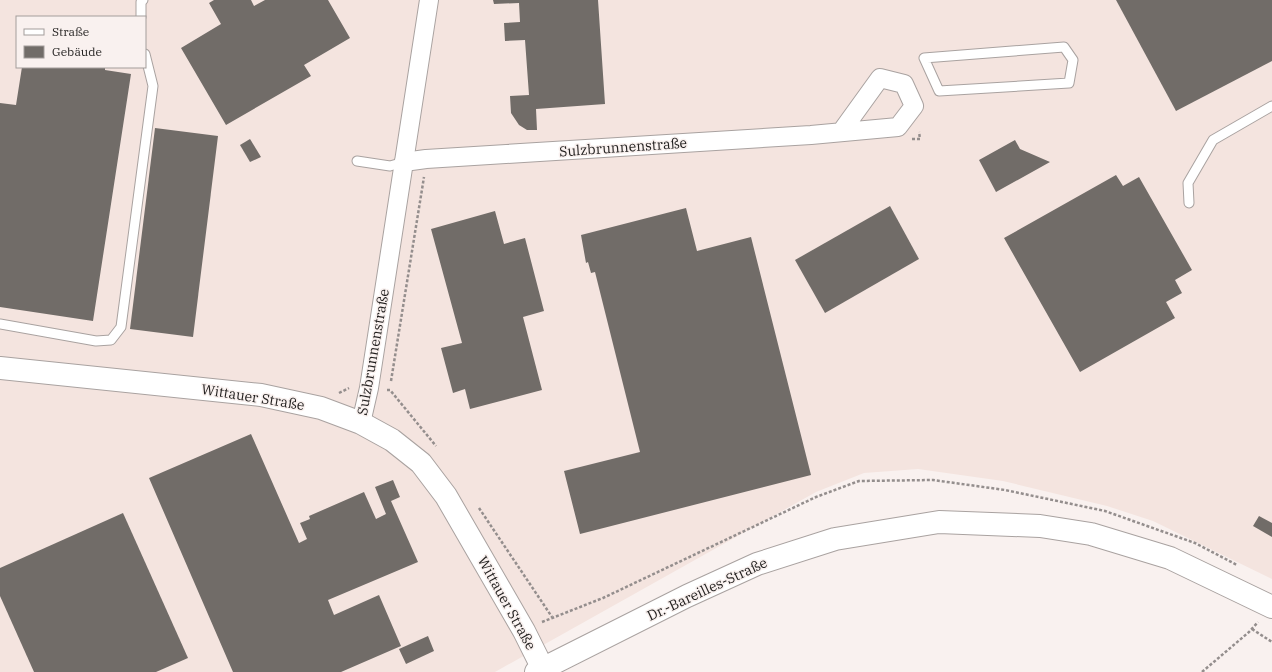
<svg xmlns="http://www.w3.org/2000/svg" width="1272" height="672" viewBox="0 0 1272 672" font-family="'IBM Plex Serif',serif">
	<rect width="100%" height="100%" fill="#f9f1ef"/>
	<path fill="#f4e4df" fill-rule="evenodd" d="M0,0h1272v579l-119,-58 -46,-15 -104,-25 -85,-12 -54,4 -48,19 -321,180h-495zM17,17h128v50h-128z"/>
	<g fill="#716c68">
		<polygon points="214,0 251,0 254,6 265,0 328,0 350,38 304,65 311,76 226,125 181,48 221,24 209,3"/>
		<polygon points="493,0 598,0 605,104 536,109 537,130 527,130 519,125 511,113 510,96 529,95 525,40 505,41 504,23 520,22 519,3 494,4"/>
		<polygon points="1116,0 1272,0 1272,61 1176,111"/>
		<polygon points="22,67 105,67 105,70 131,74 93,321 0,307 0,103 16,105"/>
		<polygon points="155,128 218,136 193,337 130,329"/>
		<polygon points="250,139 261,157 250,162 240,145"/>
		<polygon points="1015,140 1020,149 1050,162 996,192 979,160"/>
		<polygon points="1116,175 1123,186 1139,177 1192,270 1175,280 1182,293 1166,302 1175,318 1080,372 1004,238"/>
		<polygon points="890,206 919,259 825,313 795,260"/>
		<polygon points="686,208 697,251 751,237 811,475 580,534 564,471 640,452 595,272 591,273 588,262 586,263 581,235"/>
		<polygon points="495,211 504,244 525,238 544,311 523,317 542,390 470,409 465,389 453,393 441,348 462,343 431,229"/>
		<polygon points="251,434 299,543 307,539 300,523 310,519 309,516 364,492 376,519 386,514 375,487 393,480 400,497 391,501 418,562 328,600 334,615 379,595 401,646 341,672 233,672 149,478"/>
		<polygon points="123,513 188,658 156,672 34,672 0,596 0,568"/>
		<polygon points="1259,516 1272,523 1272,537 1253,526"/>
		<polygon points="428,636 434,651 406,664 399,649"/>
	</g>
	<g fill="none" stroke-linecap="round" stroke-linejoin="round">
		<g stroke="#a9a2a0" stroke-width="11">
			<g id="lane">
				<polyline points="141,17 141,2 143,0"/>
				<polygon points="1064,47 1073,60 1069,83 939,91 924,58"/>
				<polyline points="357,161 390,166 404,162"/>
				<polyline points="1189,203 1188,183 1213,140 1272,106"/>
				<polyline points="0,324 96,341 111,340 121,327 153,86 145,54"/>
			</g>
		</g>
		<g stroke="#a9a2a0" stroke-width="20">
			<g id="street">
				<polyline points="404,162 426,159 811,135 898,127 914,106 904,84 880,78 841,132"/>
				<polyline points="361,423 369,388 429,0"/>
			</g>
		</g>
		<g stroke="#a9a2a0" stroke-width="24">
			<g id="secondary">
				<polyline points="0,368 261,395 321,408 361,423 392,440 421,463 446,496 524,631 543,669"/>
				<polyline points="536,672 687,596 757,564 835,539 939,522 1040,526 1091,534 1170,558 1272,607"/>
			</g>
		</g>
		<g stroke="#948e8d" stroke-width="2.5" stroke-dasharray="3 2" stroke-linecap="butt">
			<polyline points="912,139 920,139 919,132"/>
			<polyline points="391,381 424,177"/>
			<polyline points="387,390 390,390 436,446"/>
			<polyline points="339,393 349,388"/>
			<polyline points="479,508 552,617"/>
			<polyline points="542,622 603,598 816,497 859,481 933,480 1005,490 1105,511 1195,543 1237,565"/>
			<polyline points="1252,629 1272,642"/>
			<polyline points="1202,672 1249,632 1258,622"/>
		</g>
		<use href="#lane" stroke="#fff" stroke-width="9"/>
		<use href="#street" stroke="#fff" stroke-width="18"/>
		<use href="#secondary" stroke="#fff" stroke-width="22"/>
	</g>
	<g text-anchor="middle" stroke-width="3" stroke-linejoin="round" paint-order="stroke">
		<g font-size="14" fill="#211f1e" stroke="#f9f1ef">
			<text transform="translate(623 147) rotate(-4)" y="5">Sulzbrunnenstraße</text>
			<text transform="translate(373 352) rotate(-80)" y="5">Sulzbrunnenstraße</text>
			<text transform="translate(253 397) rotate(9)" y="5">Wittauer Straße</text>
			<text transform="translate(707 589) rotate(-25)" y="5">Dr.-Bareilles-Straße</text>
			<text transform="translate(507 603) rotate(61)" y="5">Wittauer Straße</text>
		</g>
	</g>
	<rect x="16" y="16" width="130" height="52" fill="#f9f1ef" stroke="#a39d9b"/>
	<rect x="24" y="29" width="20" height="6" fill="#ffffff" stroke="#a39d9b"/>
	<text x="52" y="36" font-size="12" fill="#211f1e">Straße</text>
	<rect x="24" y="46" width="20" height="12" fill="#716c68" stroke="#a39d9b"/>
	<text x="52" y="56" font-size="12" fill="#211f1e">Gebäude</text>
</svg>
